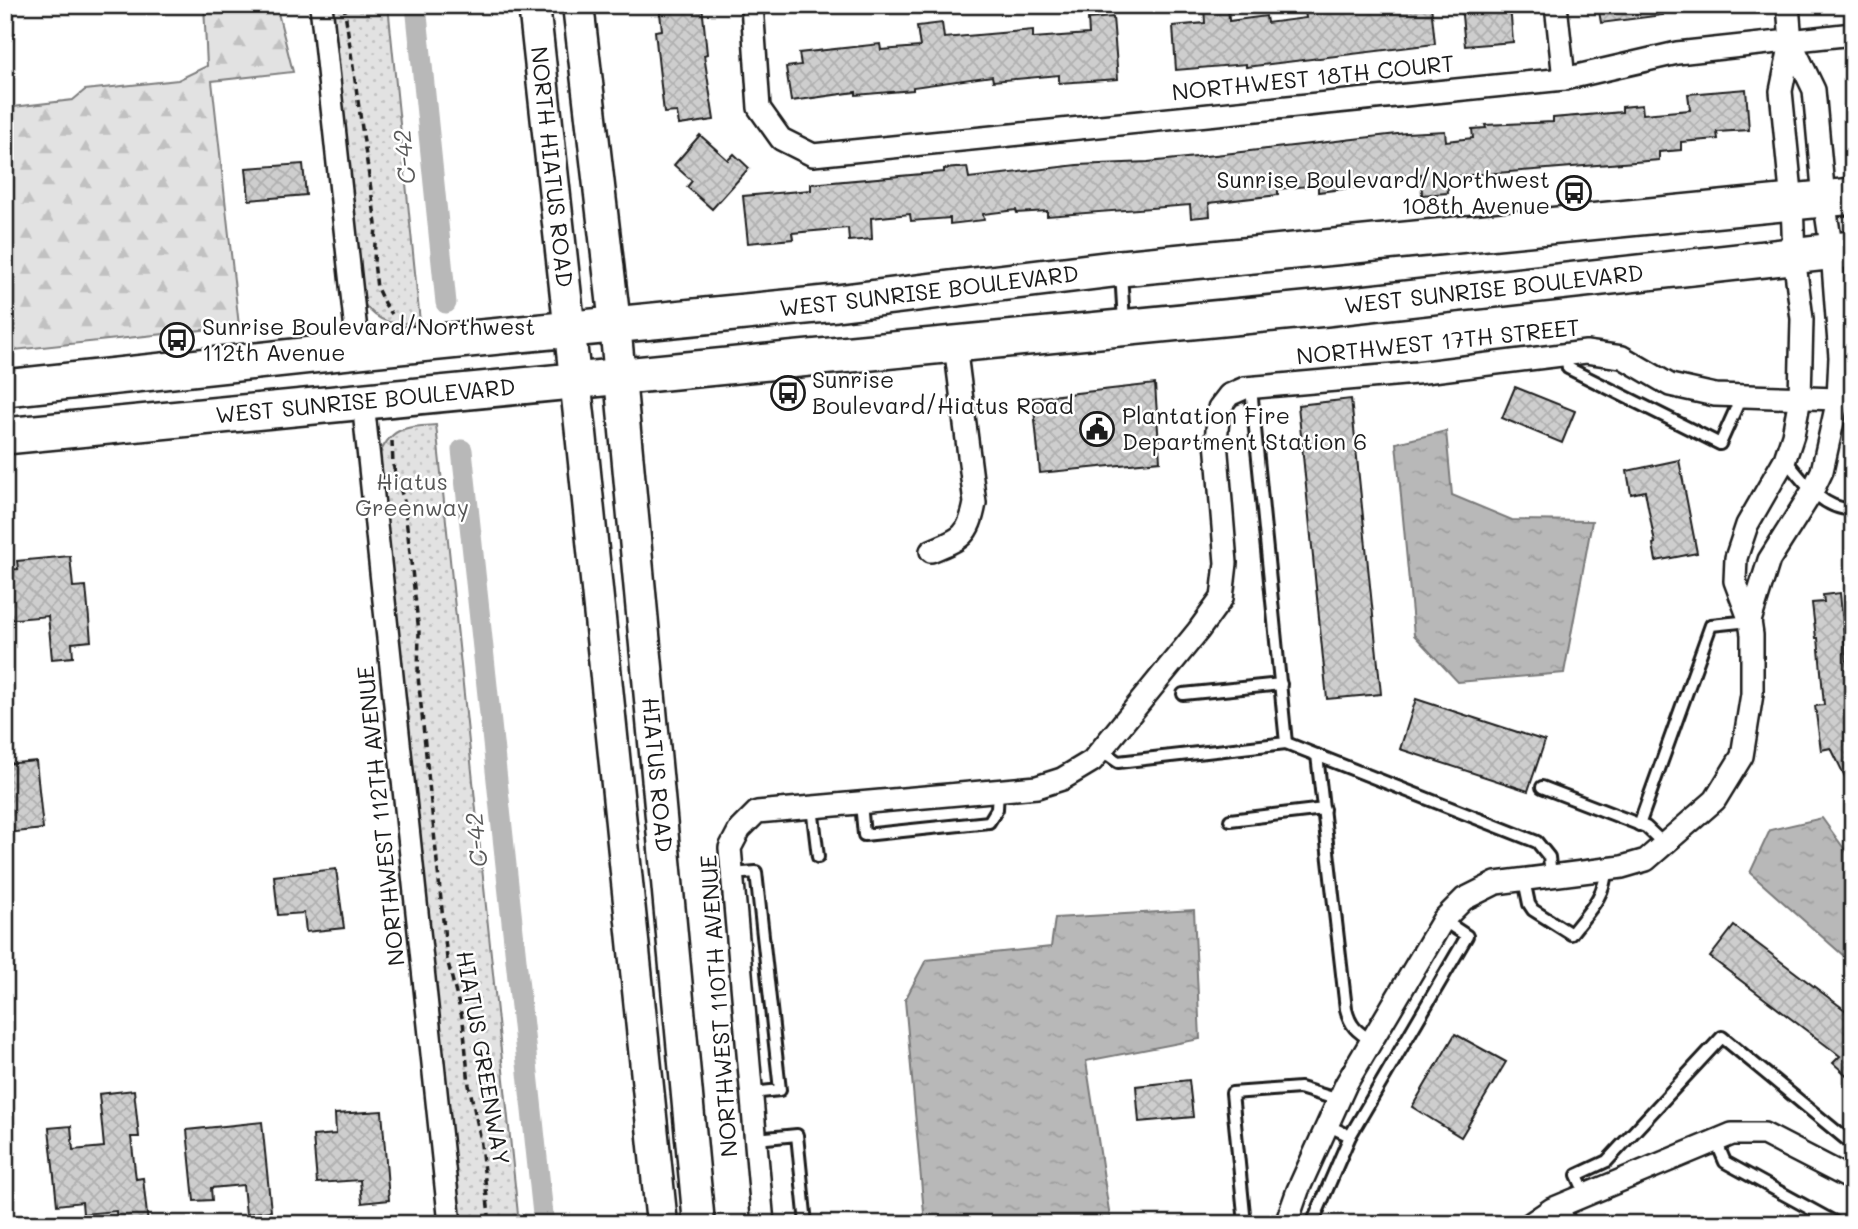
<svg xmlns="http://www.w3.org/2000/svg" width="1858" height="1229" viewBox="0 0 1858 1229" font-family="Mali,sans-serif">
	<defs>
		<pattern id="grass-dots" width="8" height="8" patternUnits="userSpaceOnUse" patternTransform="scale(1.75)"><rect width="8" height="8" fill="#e2e2e2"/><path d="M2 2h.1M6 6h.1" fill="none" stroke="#c1c1c1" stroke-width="1.8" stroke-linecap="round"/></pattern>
		<pattern id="forest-firs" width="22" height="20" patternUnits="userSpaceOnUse" patternTransform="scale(1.75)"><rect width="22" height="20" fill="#e2e2e2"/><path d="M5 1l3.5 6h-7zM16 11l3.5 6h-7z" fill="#c1c1c1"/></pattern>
		<pattern id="water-ripples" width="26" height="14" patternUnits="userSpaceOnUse" patternTransform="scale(1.75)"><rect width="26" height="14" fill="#b8b8b8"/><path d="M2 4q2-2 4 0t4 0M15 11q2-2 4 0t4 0" fill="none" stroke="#9e9e9e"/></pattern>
		<pattern id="building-cross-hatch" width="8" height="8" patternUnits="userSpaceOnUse" patternTransform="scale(1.75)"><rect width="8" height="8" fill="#cecece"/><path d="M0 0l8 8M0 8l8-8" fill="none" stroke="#b0b0b0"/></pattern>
	</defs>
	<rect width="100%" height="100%" fill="#fff"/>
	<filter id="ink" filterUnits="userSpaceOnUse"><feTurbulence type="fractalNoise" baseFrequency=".0143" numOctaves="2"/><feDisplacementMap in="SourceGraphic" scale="14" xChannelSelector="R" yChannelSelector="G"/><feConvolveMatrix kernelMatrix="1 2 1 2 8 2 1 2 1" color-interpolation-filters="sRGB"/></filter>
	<g filter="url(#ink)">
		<g fill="url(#grass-dots)" stroke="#7f7f7f" stroke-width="2">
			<path d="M332,5h56l32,317c-28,3 -39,3 -58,-20z"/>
			<path d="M436,425l83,799h-61l-80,-766c12,-31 27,-31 58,-33z"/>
		</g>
		<polygon fill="url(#forest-firs)" stroke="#7f7f7f" stroke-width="2" points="204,5 276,5 293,72 212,81 239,326 5,351 5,108 73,100 85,90 178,80 207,66"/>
		<g fill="url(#water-ripples)" stroke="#7a7a7a" stroke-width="2">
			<polygon points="1446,431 1452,495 1512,520 1592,521 1564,673 1458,682 1414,635 1396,443"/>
			<polygon points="1822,818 1853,861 1853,964 1750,873 1770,830"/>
			<polygon points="1194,910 1200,1039 1086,1061 1111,1224 925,1224 905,1000 926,960 1051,947 1055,918"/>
		</g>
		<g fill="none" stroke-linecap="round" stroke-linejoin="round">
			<g stroke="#b8b8b8" stroke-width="21">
				<polyline points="416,5 446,303"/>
				<polyline points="462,450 544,1224"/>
			</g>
		</g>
		<g fill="url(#building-cross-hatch)" stroke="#1c1c1c" stroke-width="2">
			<polygon points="659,5 702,5 707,54 704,55 714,120 679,125 677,112 664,113 655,31 662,30"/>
			<polygon points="1228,5 1229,21 1266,16 1267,23 1306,18 1305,11 1357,5 1431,5 1435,44 1246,67 1246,64 1176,70 1173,26 1205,23 1204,7"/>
			<polygon points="1461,5 1510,5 1513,42 1465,46"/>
			<polygon points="1598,5 1662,5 1663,15 1601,23"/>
			<polygon points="1113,17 1118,79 1059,83 1059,75 993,81 992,76 913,87 913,90 856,95 856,92 791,101 786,67 801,65 799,53 880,44 881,50 920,47 917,26 942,23 944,38 1033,30 1033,38 1089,34 1088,19"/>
			<polygon points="1746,89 1749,130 1717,132 1718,139 1681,142 1681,150 1659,152 1659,160 1447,177 1448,193 1422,195 1421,174 1381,179 1381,184 1318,192 1318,185 1278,189 1278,195 1209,203 1210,216 1191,218 1190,205 1047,216 1047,211 1017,213 1016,210 983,214 984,220 950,224 950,218 911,221 910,214 871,218 872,239 849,241 848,228 792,233 793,239 748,243 743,196 811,190 811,184 944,172 944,169 967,167 969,178 1077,165 1148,162 1215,155 1406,133 1445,131 1446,141 1473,138 1472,129 1486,128 1485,125 1553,122 1553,118 1622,112 1622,107 1642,105 1643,114 1690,110 1688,94"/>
			<polygon points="700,135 728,160 734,154 749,168 712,209 687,187 692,181 674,165"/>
			<polygon points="303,164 306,195 249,200 246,168"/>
			<polygon points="1155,384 1160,461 1040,473 1033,398"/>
			<polygon points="1515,387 1575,411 1562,443 1502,418"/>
			<polygon points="1351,399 1381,694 1327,699 1298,405"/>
			<polygon points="1679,460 1697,553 1656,561 1653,544 1655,543 1645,491 1631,494 1627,471"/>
			<polygon points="70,556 73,587 86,586 91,641 72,643 73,657 52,659 48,616 5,620 5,570 18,569 17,561"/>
			<polygon points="1840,593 1853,731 1853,793 1831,748 1821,750 1815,706 1824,705 1818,638 1816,638 1812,603 1824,602 1823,595"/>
			<polygon points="1416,699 1545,741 1528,791 1400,749"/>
			<polygon points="36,761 43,829 7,833 5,764"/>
			<polygon points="336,869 344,928 306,932 304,913 278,915 274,876"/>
			<polygon points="1734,926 1853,1016 1853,1081 1833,1063 1840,1056 1710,957"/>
			<polygon points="1455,1034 1506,1062 1461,1137 1412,1107"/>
			<polygon points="1189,1080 1193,1117 1139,1122 1136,1086"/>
			<polygon points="134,1090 139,1137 131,1137 136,1179 143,1178 148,1224 117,1224 116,1211 83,1214 82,1202 57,1205 49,1128 71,1126 73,1150 104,1147 99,1094"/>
			<polygon points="382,1111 389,1200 362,1203 360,1180 317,1183 313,1136 336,1134 335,1114"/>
			<polygon points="262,1122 271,1211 246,1214 243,1185 211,1188 212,1200 194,1201 187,1130"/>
		</g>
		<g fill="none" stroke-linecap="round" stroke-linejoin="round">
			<g stroke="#1c1c1c" stroke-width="16">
				<g id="service">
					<polyline points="1121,272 1124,322"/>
					<polyline points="1566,354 1568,368 1720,444 1742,395"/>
					<path d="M1785,459c17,21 38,52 68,50"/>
					<polyline points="1183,694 1281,684"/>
					<polyline points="1286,743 1537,842 1549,857 1551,876"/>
					<polyline points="1101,750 1118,762 1286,743 1251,388"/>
					<path d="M1317,755l29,254c4,17 11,23 25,31"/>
					<polyline points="1542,787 1646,827 1665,845"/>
					<polyline points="861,803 864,835 989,822 997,809 998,790"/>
					<polyline points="812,807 818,857"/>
					<polyline points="1230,820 1324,809"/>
					<polyline points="1639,825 1711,625 1750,621"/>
					<polyline points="732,874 756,872 780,1090 752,1093"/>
					<path d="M1524,880l5,24 4,6 38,24c15,-20 35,-38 35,-65"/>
					<polyline points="1350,1136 1467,936 1443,920"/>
					<polyline points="756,1139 797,1135 806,1224"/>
					<polyline points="1716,1141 1725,1162 1838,1224"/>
					<polyline points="1844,1176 1853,1157"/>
					<polyline points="1586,1195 1577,1175 1607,1161 1722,1037 1853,1145"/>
					<polyline points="1563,1204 1569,1220 1567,1224"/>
					<polyline points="1245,1224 1232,1093 1300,1088 1339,1100"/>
					<polyline points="1312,1224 1350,1136 1327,1125"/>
				</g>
			</g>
			<g stroke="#1c1c1c" stroke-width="26">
				<g id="minor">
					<polyline points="321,5 358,350"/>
					<polyline points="752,5 759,108 781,139 813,155 1564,79 1677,53 1853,34"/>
					<polyline points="1556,5 1564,79"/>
					<polyline points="363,402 450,1224"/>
					<path d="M931,551c30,-12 38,-15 44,-48l-20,-158"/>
					<polyline points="1750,621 1769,560 1812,492 1822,471 1838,399 1840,357 1832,252 1824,199 1814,90 1791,42"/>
					<polyline points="763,1224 730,848 740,829 757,812 1037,787 1062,779 1092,761 1198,631 1222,598 1226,563 1216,441 1219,408 1229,395 1245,388 1416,373 1586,352 1622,357 1670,385 1715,395 1838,399"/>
					<polyline points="1286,1224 1298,1190 1346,1084 1443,920 1464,899 1496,883 1622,867 1646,860 1715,800 1742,756 1752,694 1752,635 1750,621 1735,581 1736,558 1747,525 1785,459 1793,435 1800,398 1802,319 1794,256 1792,203 1781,91 1791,42 1788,5"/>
					<polyline points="1530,1224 1552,1209 1732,1134 1764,1134 1853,1180"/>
				</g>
			</g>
			<g stroke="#1c1c1c" stroke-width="35">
				<g id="secondary">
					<path id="s1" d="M534,5l47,428 81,791"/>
					<path id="s2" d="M578,5l37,319 84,900"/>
				</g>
			</g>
			<g stroke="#1c1c1c" stroke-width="40">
				<g id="trunk">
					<path id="s3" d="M5,388l353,-38 478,-47 285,-35 732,-72"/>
					<path id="s4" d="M5,436l1321,-128 527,-59"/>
				</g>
			</g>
			<g stroke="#1c1c1c" stroke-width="3.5" stroke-dasharray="7 5" stroke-linecap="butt">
				<polyline points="344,5 376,224 374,262 377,288 384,303 392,314"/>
				<polyline points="392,441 393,465 404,501 412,570 419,632 418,676 447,959 463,1021 469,1085 480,1136 490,1224"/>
			</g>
			<use href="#service" stroke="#fff" stroke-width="10"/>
			<use href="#minor" stroke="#fff" stroke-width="21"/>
			<use href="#secondary" stroke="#fff" stroke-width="30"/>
			<use href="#trunk" stroke="#fff" stroke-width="35"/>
		</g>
	</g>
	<defs>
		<g id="bus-ring" transform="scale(1.75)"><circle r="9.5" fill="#fff" stroke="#1c1c1c" stroke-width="1.5"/><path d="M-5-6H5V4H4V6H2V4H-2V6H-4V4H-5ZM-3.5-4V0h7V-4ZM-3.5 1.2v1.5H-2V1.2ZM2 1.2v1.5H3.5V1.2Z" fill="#1c1c1c"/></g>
		<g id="civic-ring" transform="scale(1.75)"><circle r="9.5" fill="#fff" stroke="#1c1c1c" stroke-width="1.5"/><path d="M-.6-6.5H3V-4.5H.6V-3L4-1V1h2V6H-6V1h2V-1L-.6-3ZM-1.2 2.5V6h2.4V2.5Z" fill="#1c1c1c"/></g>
	</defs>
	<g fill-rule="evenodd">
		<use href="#bus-ring" x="1574" y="193"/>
		<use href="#bus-ring" x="177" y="340"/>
		<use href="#bus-ring" x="788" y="393"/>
		<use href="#civic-ring" x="1097" y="429"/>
	</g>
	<g text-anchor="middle" stroke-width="5" stroke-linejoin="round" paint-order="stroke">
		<g font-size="23" fill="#1c1c1c" stroke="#fff">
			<text transform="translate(1313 78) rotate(-6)" y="8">NORTHWEST 18TH COURT</text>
			<text dy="8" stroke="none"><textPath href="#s1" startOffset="163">NORTH HIATUS ROAD</textPath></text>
			<text dy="8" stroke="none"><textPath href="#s4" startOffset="1496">WEST SUNRISE BOULEVARD</textPath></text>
			<text dy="8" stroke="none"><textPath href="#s3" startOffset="929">WEST SUNRISE BOULEVARD</textPath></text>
			<text transform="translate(1438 342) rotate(-6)" y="8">NORTHWEST 17TH STREET</text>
			<text dy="8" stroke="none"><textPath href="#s4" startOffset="362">WEST SUNRISE BOULEVARD</textPath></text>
			<text dy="8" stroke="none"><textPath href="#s2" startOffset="774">HIATUS ROAD</textPath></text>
			<text transform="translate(381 816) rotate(-96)" y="8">NORTHWEST 112TH AVENUE</text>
			<text transform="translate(719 1006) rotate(-94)" y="8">NORTHWEST 110TH AVENUE</text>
			<text transform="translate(483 1058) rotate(80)" y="8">HIATUS GREENWAY</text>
		</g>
		<g font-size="23" fill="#1c1c1c" stroke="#fff" text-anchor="start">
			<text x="1550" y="188" text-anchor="end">Sunrise Boulevard/Northwest<tspan x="1550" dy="26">108th Avenue</tspan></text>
			<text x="202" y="335">Sunrise Boulevard/Northwest<tspan x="202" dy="26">112th Avenue</tspan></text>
			<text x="812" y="388">Sunrise<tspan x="812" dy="26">Boulevard/Hiatus Road</tspan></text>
			<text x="1122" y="424">Plantation Fire<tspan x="1122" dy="26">Department Station 6</tspan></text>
		</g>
		<g font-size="23" fill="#575757" stroke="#fff">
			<text x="412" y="490">Hiatus<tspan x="412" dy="26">Greenway</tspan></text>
		</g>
		<g font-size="24" font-style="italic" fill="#5a5a5a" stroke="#fff">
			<text transform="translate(405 157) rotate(-96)" y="8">C-42</text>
			<text transform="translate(477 840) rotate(-96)" y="8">C-42</text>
		</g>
	</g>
	<rect width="1858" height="1229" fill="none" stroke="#fff" stroke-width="28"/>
	<rect x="14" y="14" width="1830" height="1201" fill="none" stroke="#1c1c1c" stroke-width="2.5" filter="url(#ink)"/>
</svg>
